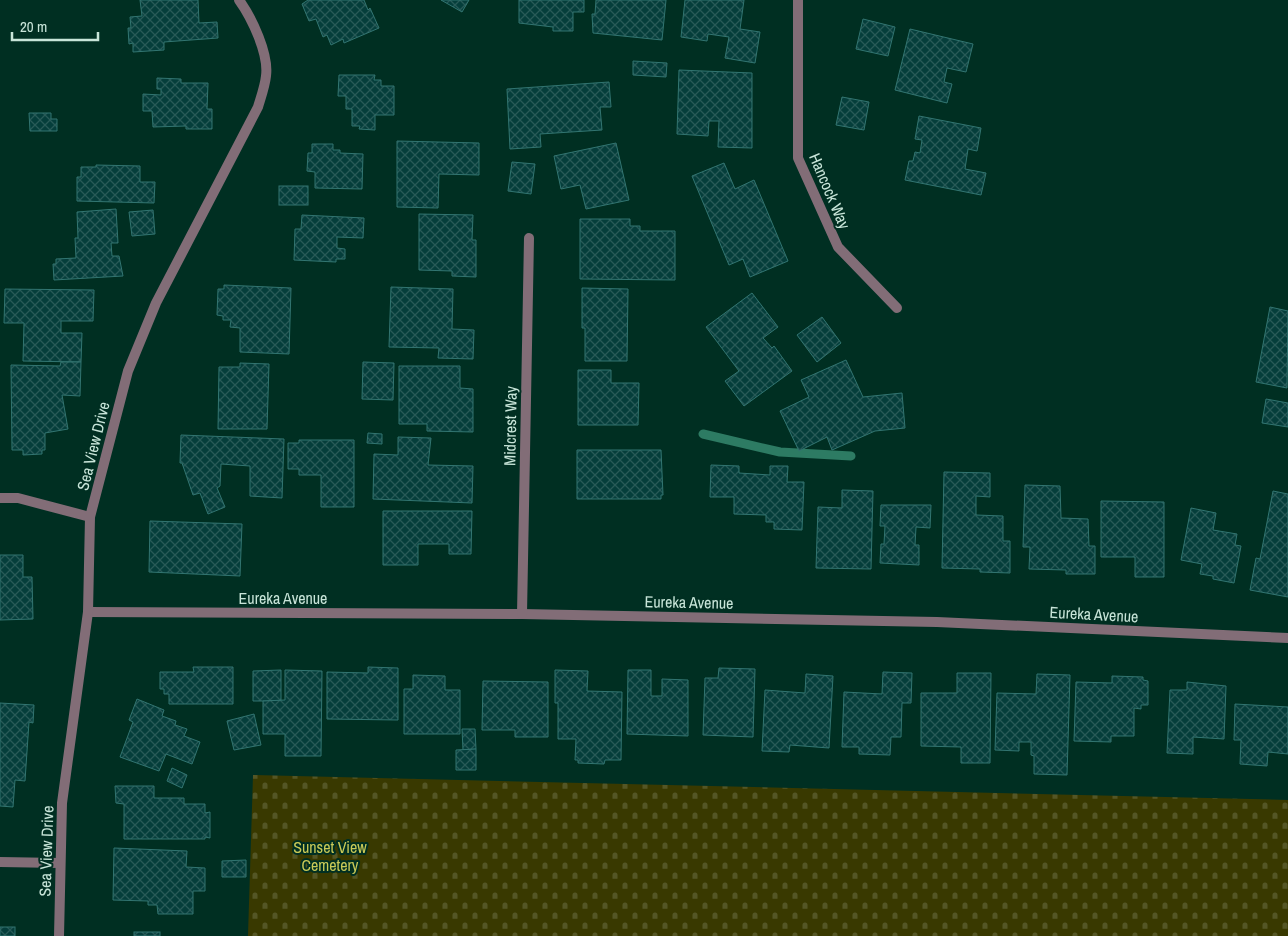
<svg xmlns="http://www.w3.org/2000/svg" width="1288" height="936" viewBox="0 0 1288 936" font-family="'Archivo Narrow',sans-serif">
	<defs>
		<pattern id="cemetery-stones" width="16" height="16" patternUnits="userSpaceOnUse" patternTransform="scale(1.25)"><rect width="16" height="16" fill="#393900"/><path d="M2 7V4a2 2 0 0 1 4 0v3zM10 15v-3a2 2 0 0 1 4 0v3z" fill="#545625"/></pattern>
		<pattern id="building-cross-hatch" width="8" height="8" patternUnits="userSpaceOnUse" patternTransform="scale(1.25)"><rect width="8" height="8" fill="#053e3b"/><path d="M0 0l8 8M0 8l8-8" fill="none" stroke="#285a57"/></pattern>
	</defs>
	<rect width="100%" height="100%" fill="#002f22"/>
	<polygon fill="url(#cemetery-stones)" points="253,775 1288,800 1288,936 248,936"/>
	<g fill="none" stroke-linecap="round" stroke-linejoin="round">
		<polyline stroke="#2d7b63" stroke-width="9" points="703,434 780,452 851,456"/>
	</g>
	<g fill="url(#building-cross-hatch)" stroke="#327571">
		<polygon points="140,0 198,0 199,23 217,22 218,38 164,42 164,50 133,52 133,43 129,44 128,28 131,28 130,17 142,16"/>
		<polygon points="308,0 364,0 368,10 370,8 379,28 344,43 343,39 331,45 327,35 323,37 316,19 309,21 302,4"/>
		<polygon points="441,0 469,0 462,12"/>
		<polygon points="519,0 584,0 584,12 573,12 573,31 553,31 553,27 519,23"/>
		<polygon points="596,0 666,0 662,40 593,33 592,14 595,14"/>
		<polygon points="685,0 744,0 740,29 760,32 755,63 725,58 729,37 708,34 707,41 681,37"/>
		<polygon points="863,19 895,27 888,56 856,49"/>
		<polygon points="910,29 973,44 966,72 947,68 944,82 952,84 947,103 895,90"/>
		<polygon points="633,61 667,63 666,77 633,75"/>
		<polygon points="679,70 752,73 752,148 718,147 719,121 709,121 708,136 677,134"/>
		<polygon points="339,75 375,75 374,80 381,80 381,86 394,86 394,115 375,115 375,130 359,129 360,126 352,126 352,109 346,109 346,96 338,96"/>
		<polygon points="157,78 181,79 181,83 208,83 207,109 212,109 212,129 186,129 186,126 153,127 152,111 143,111 143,94 161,95 161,89 157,89"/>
		<polygon points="609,82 611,107 600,107 602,130 540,134 541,147 510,149 507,89"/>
		<polygon points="842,97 869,102 864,130 836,125"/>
		<polygon points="29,113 51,113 51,119 57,119 57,131 30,131"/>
		<polygon points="919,116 981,128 977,151 968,149 965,169 986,173 981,195 905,180 909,161 913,161 915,152 920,153 922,140 915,139"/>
		<polygon points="397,141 479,143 479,175 439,174 438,208 397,207"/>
		<polygon points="616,143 629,200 586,209 580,185 561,189 554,156"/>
		<polygon points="312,144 333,144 333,150 340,150 340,153 363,154 362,189 315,188 315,172 307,171 308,153 312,153"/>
		<polygon points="512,162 535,164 531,194 508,191"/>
		<polygon points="724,163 735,189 754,180 788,261 750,277 743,259 729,265 692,176"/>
		<polygon points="96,165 140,166 140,182 155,182 154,203 77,201 77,177 81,177 81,167 96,167"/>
		<rect x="279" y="186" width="29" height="19"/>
		<polygon points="116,209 118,243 111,243 112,256 119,256 123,276 54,280 53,264 56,264 56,259 76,258 75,238 78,238 77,212"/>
		<polygon points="153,210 155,234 132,236 129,212"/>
		<polygon points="419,214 473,215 472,240 476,240 476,277 452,276 452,271 419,270"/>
		<polygon points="302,215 364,218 363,238 337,237 337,248 345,249 345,259 336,259 336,262 294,260 295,229 301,229"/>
		<polygon points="580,219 630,219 630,226 640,226 640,231 675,231 675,280 580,279"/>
		<polygon points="224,285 291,288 289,354 240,352 240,328 230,327 231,320 223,320 223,316 217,315 218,289 224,289"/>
		<polygon points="391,287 453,289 452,329 474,330 473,359 438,358 439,348 389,347"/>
		<polygon points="582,288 628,289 627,361 585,361 585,328 582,328"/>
		<polygon points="5,289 94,290 93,321 61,321 61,333 82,333 81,362 23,361 24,323 4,323"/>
		<polygon points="752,293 778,327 763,338 772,348 774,346 792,371 744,406 725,381 739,371 706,327"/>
		<polygon points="1270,307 1288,311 1287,388 1256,382"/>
		<polygon points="822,317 841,343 817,362 797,335"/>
		<polygon points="846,360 863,397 902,393 905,428 875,431 832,450 827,437 799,451 780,411 809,397 801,380"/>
		<polygon points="61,362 81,362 80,396 62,395 68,429 45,433 45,450 42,450 42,454 23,455 23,450 12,450 11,365 60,366"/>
		<polygon points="363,362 394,363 393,400 362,399"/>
		<polygon points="240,363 269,364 267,429 218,429 219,367 240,367"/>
		<polygon points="399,366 460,366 460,388 473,389 473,432 427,431 427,424 399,424"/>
		<polygon points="578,370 611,370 611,383 639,383 638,425 578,425"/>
		<polygon points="1266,399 1288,403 1288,427 1262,423"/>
		<polygon points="368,433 382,434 382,444 367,443"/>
		<polygon points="181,435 284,439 282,498 250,496 250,466 221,464 220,486 217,488 225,507 208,514 200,493 193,495 182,463 180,463"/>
		<polygon points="398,437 431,438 428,465 473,466 472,503 373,499 374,454 398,455"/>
		<polygon points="299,440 354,440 354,507 321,507 321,475 299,475 299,469 288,469 288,443 299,443"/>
		<polygon points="577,450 661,450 663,495 661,495 661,499 577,499"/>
		<polygon points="711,465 739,466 739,473 770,475 770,466 788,466 787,482 804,482 802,530 774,529 774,522 766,522 766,515 734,514 734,497 710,497"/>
		<polygon points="944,472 990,473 990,497 976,496 976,515 1003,516 1003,541 1010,541 1010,573 980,572 980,569 942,568"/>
		<polygon points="1025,485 1060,486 1061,518 1088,519 1089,546 1095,546 1095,574 1066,574 1066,570 1029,569 1030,547 1023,547"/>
		<polygon points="842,490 873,491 871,569 816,568 818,507 842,508"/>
		<polygon points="1273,491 1288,494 1288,597 1250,590 1256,558 1260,559"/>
		<polygon points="1101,501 1164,502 1164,577 1135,577 1135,557 1101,557"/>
		<polygon points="881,505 931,505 930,528 916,527 915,545 919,545 919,565 880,563 881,544 884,544 885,526 880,526"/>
		<polygon points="1191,508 1216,513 1213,530 1237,534 1235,545 1241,546 1234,583 1213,579 1213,576 1200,574 1202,564 1181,560"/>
		<polygon points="383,511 472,511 471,554 449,554 449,544 418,544 418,565 383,565"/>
		<polygon points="150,521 242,524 240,576 149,572"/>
		<polygon points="0,555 23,555 23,577 32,577 33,619 0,620"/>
		<polygon points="193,667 233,667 233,704 169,704 169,694 164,694 164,689 160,689 160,672 194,672"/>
		<polygon points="368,667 398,668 398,720 327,719 327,672 368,673"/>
		<polygon points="719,668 755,669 753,737 703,735 705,678 718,678"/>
		<polygon points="281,670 281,701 253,701 253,671"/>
		<polygon points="285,670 322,671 321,756 285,756 285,734 263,734 263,701 285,700"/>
		<polygon points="555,670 588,671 587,691 622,692 621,760 605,760 604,764 578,763 578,760 575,760 576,739 558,739 558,703 555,703"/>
		<polygon points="628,670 651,670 651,696 662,696 662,679 688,680 688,736 627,734"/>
		<polygon points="883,672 912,673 911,703 902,703 901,737 891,737 890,755 859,754 859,747 842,747 844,692 882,694"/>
		<polygon points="957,673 991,673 990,763 961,763 961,747 921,746 921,693 957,693"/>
		<polygon points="806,674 833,676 829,748 790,745 789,752 762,751 765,690 805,693"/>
		<polygon points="1037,674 1070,675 1067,775 1034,774 1034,756 1031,755 1031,742 1019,742 1019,751 995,750 997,693 1036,694"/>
		<polygon points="413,675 445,676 445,690 460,690 460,734 404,734 404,689 413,689"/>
		<polygon points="1112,676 1143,677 1143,680 1148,681 1148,705 1141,705 1141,709 1134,708 1134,736 1111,736 1111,742 1074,741 1076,682 1112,683"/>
		<polygon points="483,681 548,682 548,737 515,737 515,730 482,730"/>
		<polygon points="1187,682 1226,686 1224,739 1193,737 1193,754 1167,753 1170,690 1187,690"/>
		<polygon points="137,699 164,710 162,716 176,721 175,725 187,729 184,736 200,742 192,764 166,754 159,771 120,757 133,722 129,720"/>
		<polygon points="0,703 34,705 33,723 29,722 25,781 15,780 13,807 0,806"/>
		<polygon points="1235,704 1288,707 1288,754 1268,752 1267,766 1240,764 1241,740 1234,740"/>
		<polygon points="254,714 261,745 234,750 227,721"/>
		<polygon points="462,729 475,729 476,749 463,750"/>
		<polygon points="476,749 476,770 456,770 456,750"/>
		<polygon points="172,768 187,775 182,788 167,781"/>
		<polygon points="115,786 154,786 154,798 184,798 184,804 205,804 205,813 210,812 210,838 205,837 205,839 124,839 124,804 116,803"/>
		<polygon points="114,848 187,851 186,867 205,868 205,891 193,891 193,914 158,914 157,905 148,905 148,901 113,900"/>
		<polygon points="246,860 246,877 222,877 222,861"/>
		<rect x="0" y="927" width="15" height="9"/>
		<rect x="134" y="932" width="26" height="4"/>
	</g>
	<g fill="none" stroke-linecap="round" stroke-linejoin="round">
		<g stroke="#826d77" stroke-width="10">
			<polyline points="798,0 798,158 838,247 897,308"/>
			<polyline points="0,498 18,498 90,517"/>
			<polyline points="88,612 522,614 937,622 1288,638"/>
			<polyline points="522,614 529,238"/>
			<polyline points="0,862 60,863"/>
			<path d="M59,936l3,-133 26,-191 2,-95 38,-146 28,-68 102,-196c3,-10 7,-21 8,-31 3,-22 -14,-58 -27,-76"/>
		</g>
	</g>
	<g text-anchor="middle" stroke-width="4" stroke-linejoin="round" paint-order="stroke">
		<g font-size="16" fill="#c8e5d9" stroke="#002f22">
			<text transform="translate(830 191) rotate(67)" y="6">Hancock Way</text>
			<text transform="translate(510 426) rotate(-89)" y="6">Midcrest Way</text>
			<text transform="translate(93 446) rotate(-76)" y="6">Sea View Drive</text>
			<text x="283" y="604">Eureka Avenue</text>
			<text transform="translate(689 602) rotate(1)" y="6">Eureka Avenue</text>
			<text transform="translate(1094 614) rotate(3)" y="6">Eureka Avenue</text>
			<text transform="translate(46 851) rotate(-88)" y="6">Sea View Drive</text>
		</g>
		<g font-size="16" fill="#caca57" stroke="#002f22">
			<text x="330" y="853">Sunset View<tspan x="330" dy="18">Cemetery</tspan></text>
		</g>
	</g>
	<path d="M12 32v8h86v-8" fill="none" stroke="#c8e5d9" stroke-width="2.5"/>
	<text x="20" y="32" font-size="15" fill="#c8e5d9" stroke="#002f22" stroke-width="4" paint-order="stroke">20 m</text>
</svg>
